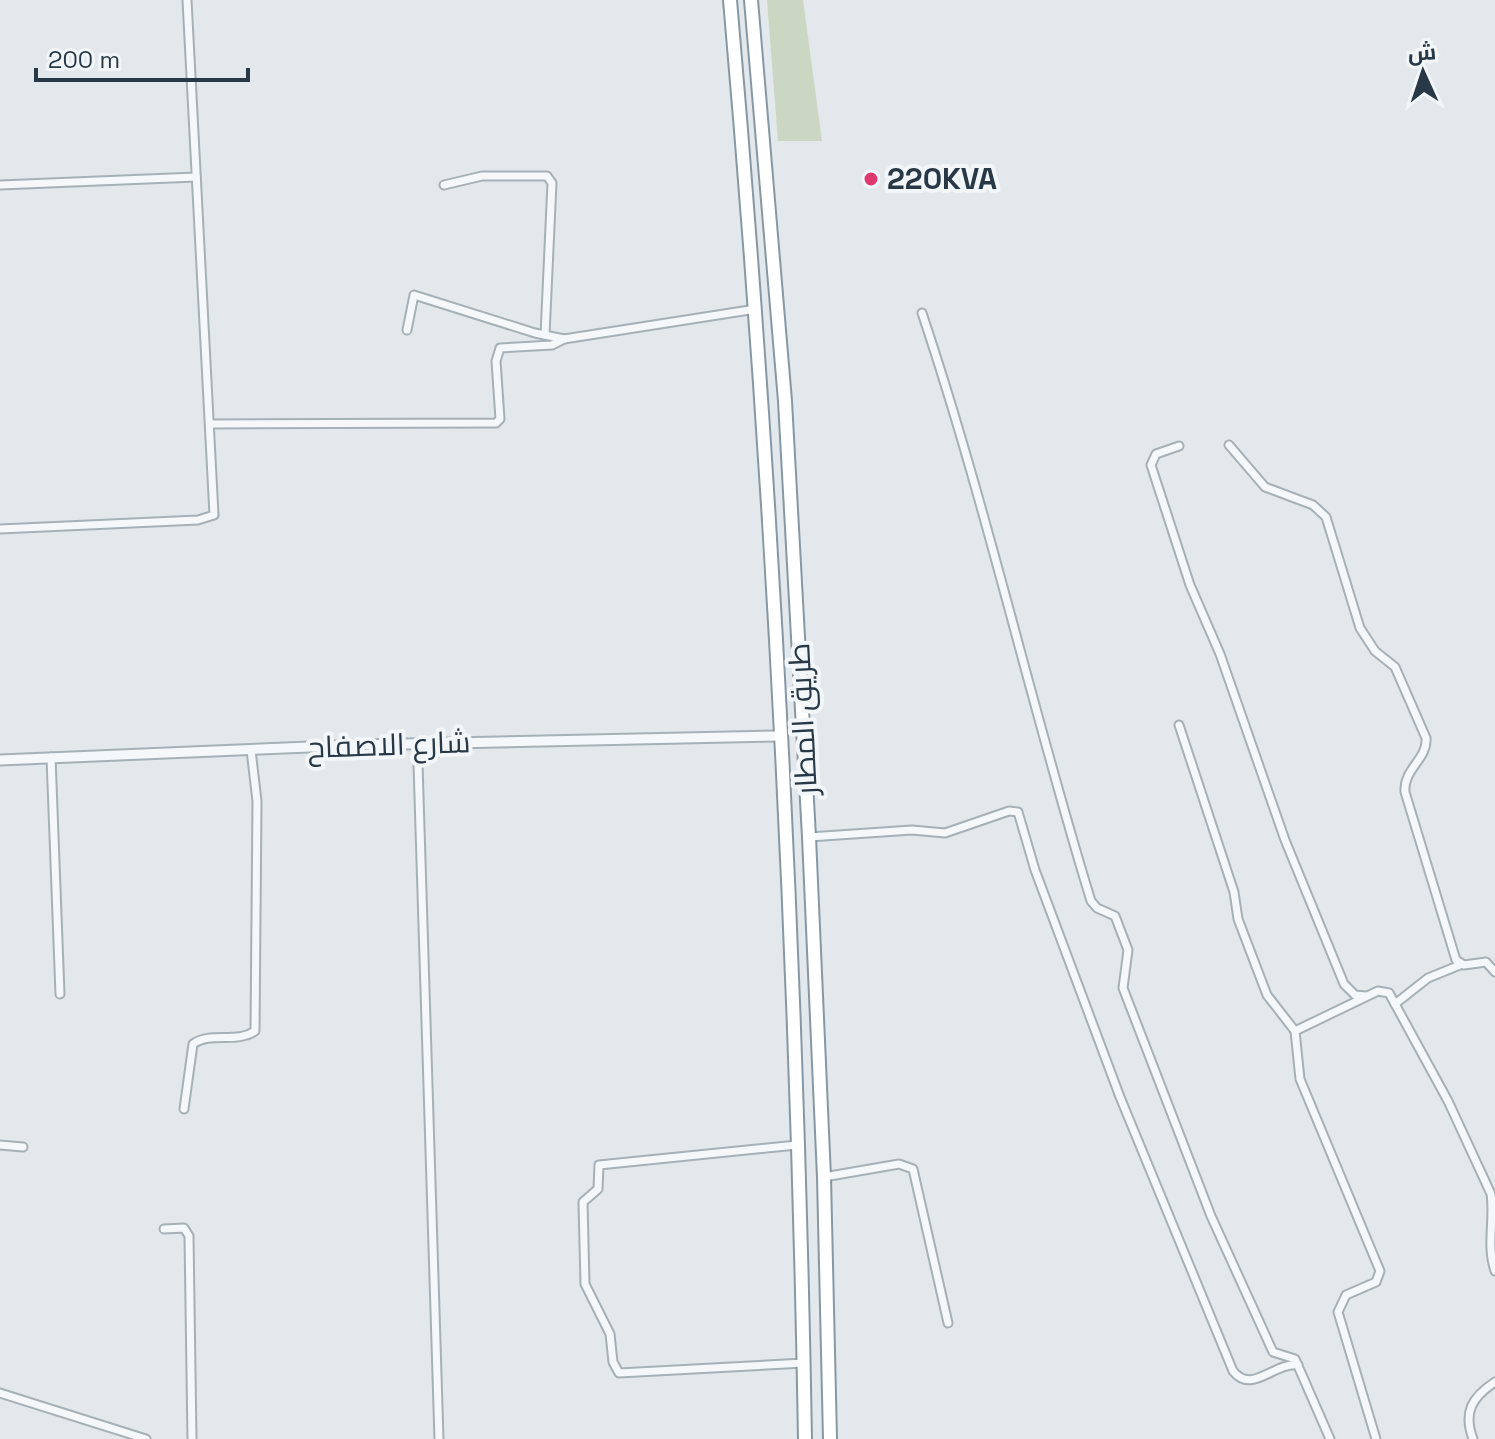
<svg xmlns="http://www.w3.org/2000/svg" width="1495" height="1439" viewBox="0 0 1495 1439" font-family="'Space Grotesk',Cairo,sans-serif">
	<rect width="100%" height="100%" fill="#e2e8ec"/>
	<polygon fill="#cbd7c2" points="767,0 803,0 822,141 778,141"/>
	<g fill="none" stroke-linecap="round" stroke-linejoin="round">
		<g stroke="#a6b0b7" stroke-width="11">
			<g id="minor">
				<polyline points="0,185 196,177"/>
				<polyline points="444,185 482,176 547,176 552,183 545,335"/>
				<path d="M922,313c65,194 109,393 169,588l6,7 18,8 13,34 -5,38 88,228 62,136 22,7 35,80"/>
				<polyline points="407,330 414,295 535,333 564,339"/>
				<polyline points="210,424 496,423 500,419 496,361 500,348 552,345 564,339 756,309"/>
				<path d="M1229,445l36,42 48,18 13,12 34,111 15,23 20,16 31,71c2,21 -23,31 -21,54l51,168 8,5 22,-3 9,10"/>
				<polyline points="1179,446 1156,454 1151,465 1190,585 1220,654 1285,840 1344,984 1355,995 1366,996"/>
				<polyline points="0,529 198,520 214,515 187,0"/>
				<polyline points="1179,725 1234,892 1238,919 1267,995 1295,1031 1300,1079 1380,1271 1376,1282 1346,1295 1338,1312 1376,1439"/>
				<polyline points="51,757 60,994"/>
				<path d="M809,837l103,-7 33,3 64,-22 9,1 17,58 85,227 113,274c19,24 41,-9 65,-6"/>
				<polyline points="1395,1004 1428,978 1460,965"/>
				<path d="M1295,1031l83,-40 11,2 59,108 43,93c4,26 -5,50 4,77"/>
				<path d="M184,1109l9,-65c18,-13 43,0 62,-13l2,-230 -6,-51"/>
				<polyline points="0,1145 23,1147"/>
				<polyline points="797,1145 599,1165 598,1189 583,1202 585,1284 610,1334 613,1362 619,1373 804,1363"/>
				<polyline points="824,1177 899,1164 913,1169 948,1323"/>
				<polyline points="164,1229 184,1228 189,1236 192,1439"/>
				<polyline points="0,1393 146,1439"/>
				<polyline points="439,1439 418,764 451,744"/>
				<path d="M1473,1439c-10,-27 -1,-42 22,-57"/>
			</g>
		</g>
		<g stroke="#a6b0b7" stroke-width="13">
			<polyline id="tertiary" points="0,760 358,745 779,736"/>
		</g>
		<g stroke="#8798a4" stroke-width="16">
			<g id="trunk">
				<path d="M730,0c42,478 67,959 75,1439"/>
				<polyline points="751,0 785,401 809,837 824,1177 830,1439"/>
			</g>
		</g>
		<use href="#minor" stroke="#f5f8fa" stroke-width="7"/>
		<use href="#tertiary" stroke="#f5f8fa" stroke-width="9"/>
		<use href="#trunk" stroke="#fff" stroke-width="12"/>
	</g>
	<circle fill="#de3a6e" stroke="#f2f6f9" stroke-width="3" cx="871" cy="179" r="8"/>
	<g text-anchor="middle" stroke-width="8" stroke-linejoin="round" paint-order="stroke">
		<g font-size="30" font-weight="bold" fill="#283846" stroke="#f2f6f9" text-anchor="start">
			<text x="887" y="189">220KVA</text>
		</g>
		<g font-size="30" fill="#283846" stroke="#f2f6f9">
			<text transform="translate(803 719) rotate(-93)" y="10">طريق المطار</text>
			<text transform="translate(389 745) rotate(-2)" y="10">شارع الاصفاح</text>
		</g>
	</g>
	<g transform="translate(1423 72) rotate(357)" stroke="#f2f6f9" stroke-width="6" paint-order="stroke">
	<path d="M0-6L14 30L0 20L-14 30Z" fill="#283846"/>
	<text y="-12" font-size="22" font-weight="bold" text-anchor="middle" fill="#283846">ش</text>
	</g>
	<path d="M36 68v12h212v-12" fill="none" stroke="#283846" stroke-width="4"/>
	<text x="48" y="68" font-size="24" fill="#283846" stroke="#f2f6f9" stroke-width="6" paint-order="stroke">200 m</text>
</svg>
